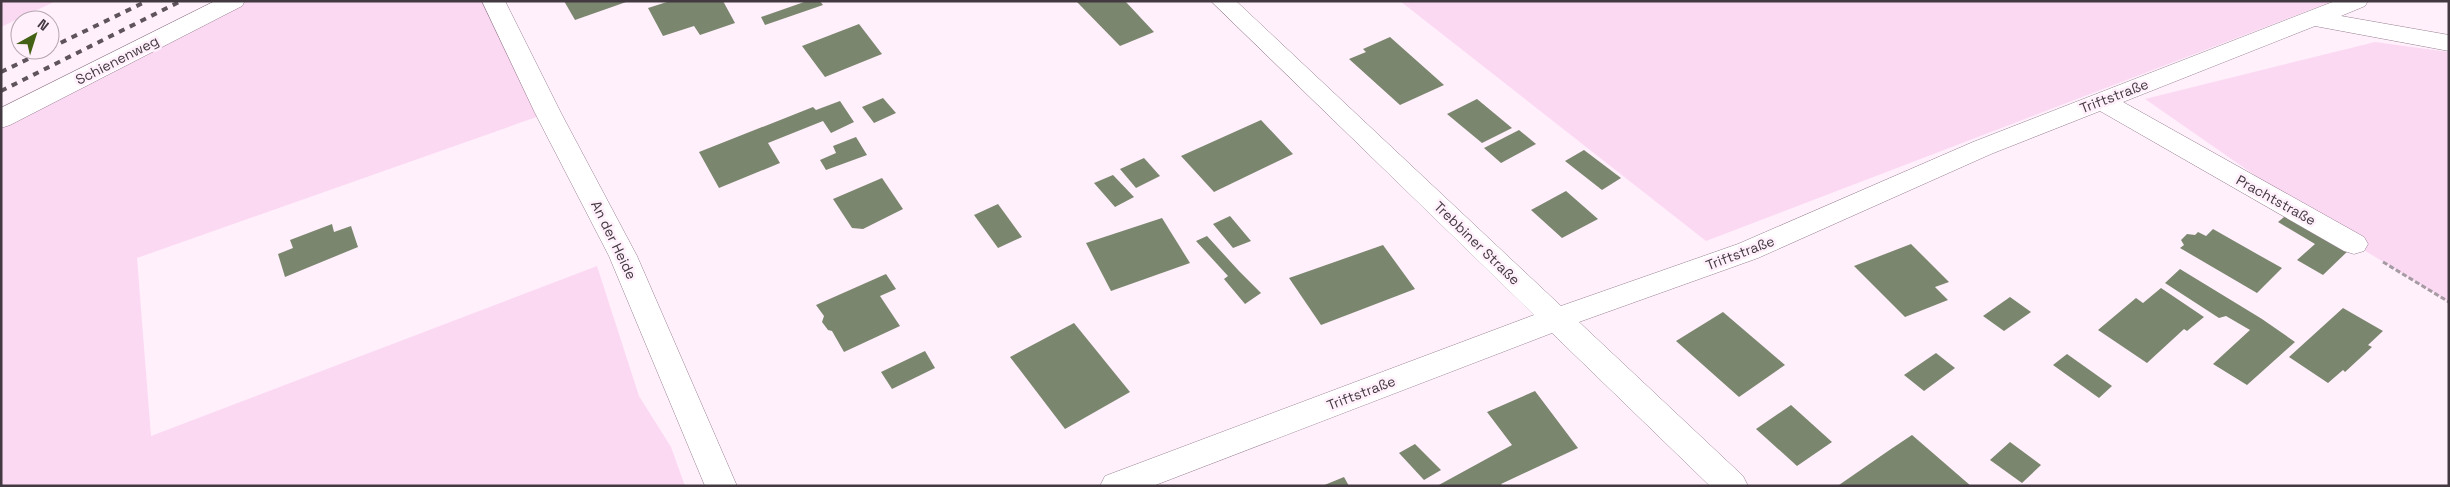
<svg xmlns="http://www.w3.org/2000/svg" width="2450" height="487" viewBox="0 0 2450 487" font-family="'Space Grotesk',sans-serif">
	<rect width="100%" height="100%" fill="#fff0fb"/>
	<g fill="#fcd9f3">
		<polygon points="1,1 56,1 1,27"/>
		<polygon points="228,1 493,1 548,113 137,258 151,436 597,266 639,396 671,447 685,486 1,486 1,113"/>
		<polygon points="1400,1 2333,1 1706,241"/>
		<polygon points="2375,42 2449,52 2449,302 2354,244 2145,99"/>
	</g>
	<g fill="#7b866f">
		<polygon points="564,1 629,1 575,20"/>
		<polygon points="670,1 723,1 735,23 700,35 694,26 663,36 648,8"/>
		<polygon points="807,1 820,1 823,5 765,25 761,17"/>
		<polygon points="1076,1 1125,1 1154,32 1120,46"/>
		<polygon points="859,24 882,54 825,77 802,46"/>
		<polygon points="1390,37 1444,85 1400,105 1349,59 1366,52 1363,49"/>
		<polygon points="883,98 896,113 874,123 862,107"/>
		<polygon points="1477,99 1512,128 1482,143 1447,114"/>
		<polygon points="840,101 854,122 831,133 823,121 768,143 780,163 719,188 699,152 813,107 816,110"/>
		<polygon points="1261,120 1293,154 1214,192 1181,156"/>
		<polygon points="1519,130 1536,144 1501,163 1484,148"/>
		<polygon points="856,137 867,155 826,170 820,160 836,153 833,146"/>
		<polygon points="1584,150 1621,178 1602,190 1565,161"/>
		<polygon points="1144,158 1160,176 1136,188 1120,169"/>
		<polygon points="1113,175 1134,197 1115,207 1094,183"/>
		<polygon points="882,178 903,209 863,229 852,228 833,199"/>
		<polygon points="1566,191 1598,219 1562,238 1531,210"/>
		<polygon points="998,204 1022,237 998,248 974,215"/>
		<polygon points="2289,213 2350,249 2323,275 2297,260 2315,244 2278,222"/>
		<polygon points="1230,216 1251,241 1233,248 1213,224"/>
		<polygon points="1162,218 1190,263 1111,291 1086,243"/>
		<polygon points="332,224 334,232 351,226 358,247 285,277 278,254 293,248 290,240"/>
		<polygon points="2213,229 2257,254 2282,268 2257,293 2180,248 2184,245 2181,240 2187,234 2195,235 2198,232 2206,236"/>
		<polygon points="1207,236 1239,271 1261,293 1245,304 1224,279 1228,276 1196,241"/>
		<polygon points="1911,244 1949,282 1935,287 1948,300 1905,317 1854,266"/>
		<polygon points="1383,245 1415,289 1321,325 1289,278"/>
		<polygon points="2180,269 2262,319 2295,342 2247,385 2213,364 2250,330 2226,316 2219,318 2165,283"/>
		<polygon points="886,274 896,289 880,296 900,326 844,352 832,331 828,330 822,322 824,316 816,305"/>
		<polygon points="2161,288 2204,317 2187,331 2184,329 2147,363 2098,330 2136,298 2143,303"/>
		<polygon points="2010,297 2031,312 2004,331 1983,316"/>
		<polygon points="2343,308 2383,331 2368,345 2372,347 2345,372 2343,370 2328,383 2289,357"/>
		<polygon points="1723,312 1785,365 1739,397 1676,341"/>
		<polygon points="1074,323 1130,392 1065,429 1010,357"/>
		<polygon points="925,351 935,368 892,389 881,372"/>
		<polygon points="1936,353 1955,368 1924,391 1904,375"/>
		<polygon points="2067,354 2112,386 2099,398 2053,365"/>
		<polygon points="1535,391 1578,448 1501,484 1503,486 1437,486 1512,445 1487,412"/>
		<polygon points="1791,405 1832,442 1797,466 1756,429"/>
		<polygon points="1912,435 1971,486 1839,485 1891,449"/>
		<polygon points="2010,442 2041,465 2022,483 1990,460"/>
		<polygon points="1415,444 1441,470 1424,480 1399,453"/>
		<polygon points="1344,477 1349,486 1322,486"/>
	</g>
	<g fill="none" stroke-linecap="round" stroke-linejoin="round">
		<g stroke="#988192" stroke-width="1">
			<g id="minor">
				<polygon points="215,1 245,1 242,6 10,125 1,128 1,108"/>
				<polygon points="482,1 505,1 561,113 637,256 737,486 705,486 609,256 535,113"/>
				<polygon points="1211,1 1236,1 1561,306 1738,244 1973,142 2335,1 2368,1 2365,6 2341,16 2449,35 2449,51 2315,26 2123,102 2364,237 2368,244 2364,251 2354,254 2344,251 2100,111 1991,154 1758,258 1579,322 1743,476 1748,486 1710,486 1552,333 1153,486 1100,486 1105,476 1534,315"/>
			</g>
		</g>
		<polyline stroke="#a69aa3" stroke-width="3" stroke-dasharray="5 2.5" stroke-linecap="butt" points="2383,262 2449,302"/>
		<use href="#minor" fill="#fff" fill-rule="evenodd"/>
		<g stroke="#5f545b" stroke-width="4" stroke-dasharray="6 6" stroke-linecap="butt">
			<polyline points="50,48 147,1"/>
			<polyline points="1,72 47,50"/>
			<polyline points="1,91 181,1"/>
		</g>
	</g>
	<g text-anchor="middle" stroke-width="5" stroke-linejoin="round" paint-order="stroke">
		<g font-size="14" fill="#433940" stroke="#fff0fb">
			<text transform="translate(117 60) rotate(-27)" y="5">Schienenweg</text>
			<text transform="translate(2114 96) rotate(-21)" y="5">Triftstraße</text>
			<text transform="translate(2276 200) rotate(29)" y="5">Prachtstraße</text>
			<text transform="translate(614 240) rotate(64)" y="5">An der Heide</text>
			<text transform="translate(1477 243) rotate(44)" y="5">Trebbiner Straße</text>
			<text transform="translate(1740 253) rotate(-21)" y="5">Triftstraße</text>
			<text transform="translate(1361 393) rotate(-21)" y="5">Triftstraße</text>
		</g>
	</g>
	<rect width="2450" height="487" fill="none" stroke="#433940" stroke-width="5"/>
	<g transform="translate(35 35) rotate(39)"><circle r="24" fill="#fff0fb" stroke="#b4a7b0"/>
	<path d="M0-4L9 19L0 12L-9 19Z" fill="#446215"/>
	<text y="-8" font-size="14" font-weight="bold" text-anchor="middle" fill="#433940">N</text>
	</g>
</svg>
